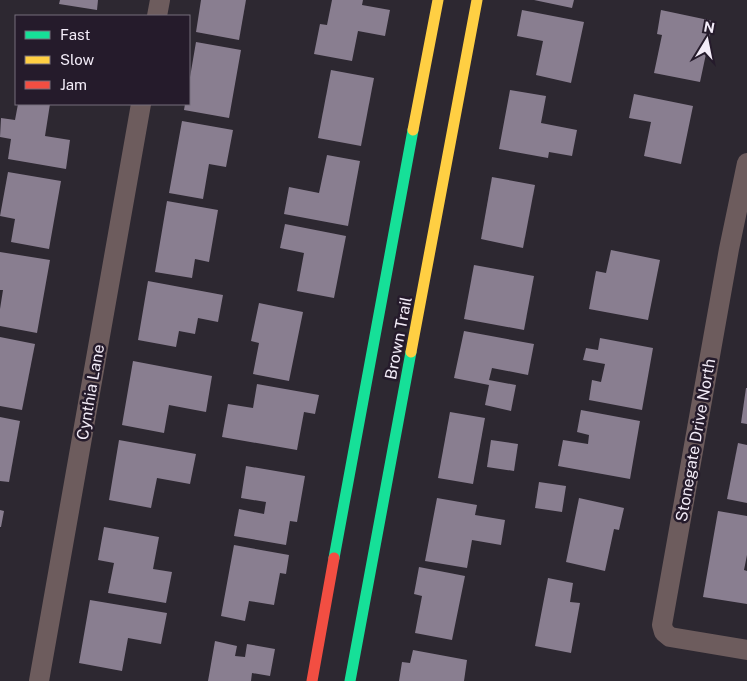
<svg xmlns="http://www.w3.org/2000/svg" width="747" height="681" viewBox="0 0 747 681" font-family="'Public Sans',sans-serif">
	<rect width="100%" height="100%" fill="#2d2831"/>
	<g fill="#897e90">
		<polygon points="60,0 98,0 97,10 59,4"/>
		<polygon points="201,0 246,0 239,40 196,32"/>
		<polygon points="332,0 363,0 362,5 390,10 385,36 358,31 352,61 314,54 320,24 327,25"/>
		<polygon points="534,0 574,0 572,8"/>
		<polygon points="522,10 584,22 571,83 536,75 543,41 517,36"/>
		<polygon points="661,10 713,21 700,82 654,73 662,35 657,34"/>
		<polygon points="196,42 241,50 229,118 184,110 185,104 189,104 189,83"/>
		<polygon points="331,70 374,78 361,146 318,138"/>
		<polygon points="510,90 546,96 541,123 577,130 572,156 549,152 548,158 499,149"/>
		<polygon points="634,94 693,106 681,164 644,156 651,122 629,118"/>
		<polygon points="18,104 50,104 45,136 70,140 66,169 8,159 11,139 0,137 1,118 15,120"/>
		<polygon points="182,121 233,130 226,167 209,164 203,199 169,193"/>
		<polygon points="327,155 360,161 348,226 284,214 289,187 319,193"/>
		<polygon points="8,172 61,181 49,249 11,242 15,219 0,216"/>
		<polygon points="492,177 535,185 523,248 481,239"/>
		<polygon points="167,201 218,210 209,262 195,259 192,278 155,272"/>
		<polygon points="285,224 346,236 334,298 297,291 304,253 280,248"/>
		<polygon points="611,250 660,260 648,320 589,309 596,271 606,273"/>
		<polygon points="0,252 50,260 37,333 0,326 0,309 3,290 0,290"/>
		<polygon points="474,265 534,276 524,330 464,319"/>
		<polygon points="148,281 223,295 218,322 198,318 195,334 179,331 176,347 138,340"/>
		<polygon points="259,303 303,312 289,381 253,374 259,343 251,341"/>
		<polygon points="464,331 534,344 528,375 492,368 489,380 516,385 511,411 485,405 489,385 454,378"/>
		<polygon points="0,337 35,344 22,410 0,406"/>
		<polygon points="600,338 653,348 642,410 589,400 592,380 601,382 605,364 583,360 586,348 598,350"/>
		<polygon points="133,361 212,376 206,412 169,405 164,433 122,425"/>
		<polygon points="257,384 319,395 315,414 304,412 297,450 222,437 228,404 253,408"/>
		<polygon points="746,388 747,388 747,424 741,423"/>
		<polygon points="581,410 640,421 630,479 558,466 563,440 588,444 589,435 577,432"/>
		<polygon points="450,412 485,418 473,484 438,478"/>
		<polygon points="0,417 20,421 9,482 0,481"/>
		<polygon points="119,440 196,454 190,484 157,478 151,508 109,500"/>
		<polygon points="491,440 518,444 514,471 487,467"/>
		<polygon points="738,443 747,445 747,503 727,499"/>
		<polygon points="246,466 305,476 297,522 290,521 286,545 234,536 239,509 264,514 266,502 241,498"/>
		<polygon points="539,482 566,486 562,512 535,508"/>
		<polygon points="437,498 477,505 475,515 505,520 501,545 472,540 467,568 425,561"/>
		<polygon points="579,498 624,508 619,530 614,529 605,571 566,562"/>
		<polygon points="0,510 4,511 1,527 0,527"/>
		<polygon points="718,511 747,516 747,555 744,570 747,571 747,604 703,597"/>
		<polygon points="104,527 159,537 153,569 172,572 166,603 108,593 114,563 98,560"/>
		<polygon points="234,545 289,555 286,574 280,573 274,605 249,601 245,621 221,616"/>
		<polygon points="419,567 465,576 452,640 415,633 422,596 414,594"/>
		<polygon points="548,578 573,583 570,602 580,603 571,653 535,646"/>
		<polygon points="90,600 167,613 161,644 128,638 122,671 79,663"/>
		<polygon points="215,641 237,646 235,656 245,657 247,644 275,649 270,676 252,673 251,681 208,681"/>
		<polygon points="413,650 467,660 464,681 399,681 402,662 410,663"/>
	</g>
	<g fill="none" stroke-linecap="round" stroke-linejoin="round">
		<g stroke="#6d5c5d" stroke-width="20">
			<polyline points="157,16 160,0"/>
			<polyline points="747,163 729,249 662,625 664,632 670,637 747,650"/>
			<polyline points="39,681 141,104"/>
		</g>
		<g stroke="#16e098" stroke-width="11">
			<polyline points="334,558 413,130"/>
			<polyline points="350,681 411,352"/>
		</g>
		<g stroke="#ffcf43" stroke-width="11">
			<polyline points="413,130 438,0"/>
			<polyline points="411,352 477,0"/>
		</g>
		<polyline stroke="#f24e42" stroke-width="11" points="312,681 334,558"/>
	</g>
	<g text-anchor="middle" stroke-width="5" stroke-linejoin="round" paint-order="stroke">
		<g font-size="16" fill="#f3ecf8" stroke="#251b2b">
			<text transform="translate(398 338) rotate(-79)" y="6">Brown Trail</text>
			<text transform="translate(90 392) rotate(-80)" y="6">Cynthia Lane</text>
			<text transform="translate(695 440) rotate(-80)" y="6">Stonegate Drive North</text>
		</g>
	</g>
	<rect x="15" y="15" width="175" height="90" fill="#251b2b" stroke="#776f7d"/>
	<rect x="25" y="31" width="25" height="8" fill="#16e098" stroke="#776f7d"/>
	<text x="60" y="40" font-size="15" fill="#f3ecf8">Fast</text>
	<rect x="25" y="56" width="25" height="8" fill="#ffcf43" stroke="#776f7d"/>
	<text x="60" y="65" font-size="15" fill="#f3ecf8">Slow</text>
	<rect x="25" y="81" width="25" height="8" fill="#f24e42" stroke="#776f7d"/>
	<text x="60" y="90" font-size="15" fill="#f3ecf8">Jam</text>
	<g transform="translate(707 40) rotate(10)" stroke="#251b2b" stroke-width="4" paint-order="stroke">
	<path d="M0-4L9 19L0 12L-9 19Z" fill="#f3ecf8"/>
	<text y="-8" font-size="14" font-weight="bold" text-anchor="middle" fill="#f3ecf8">N</text>
	</g>
</svg>
